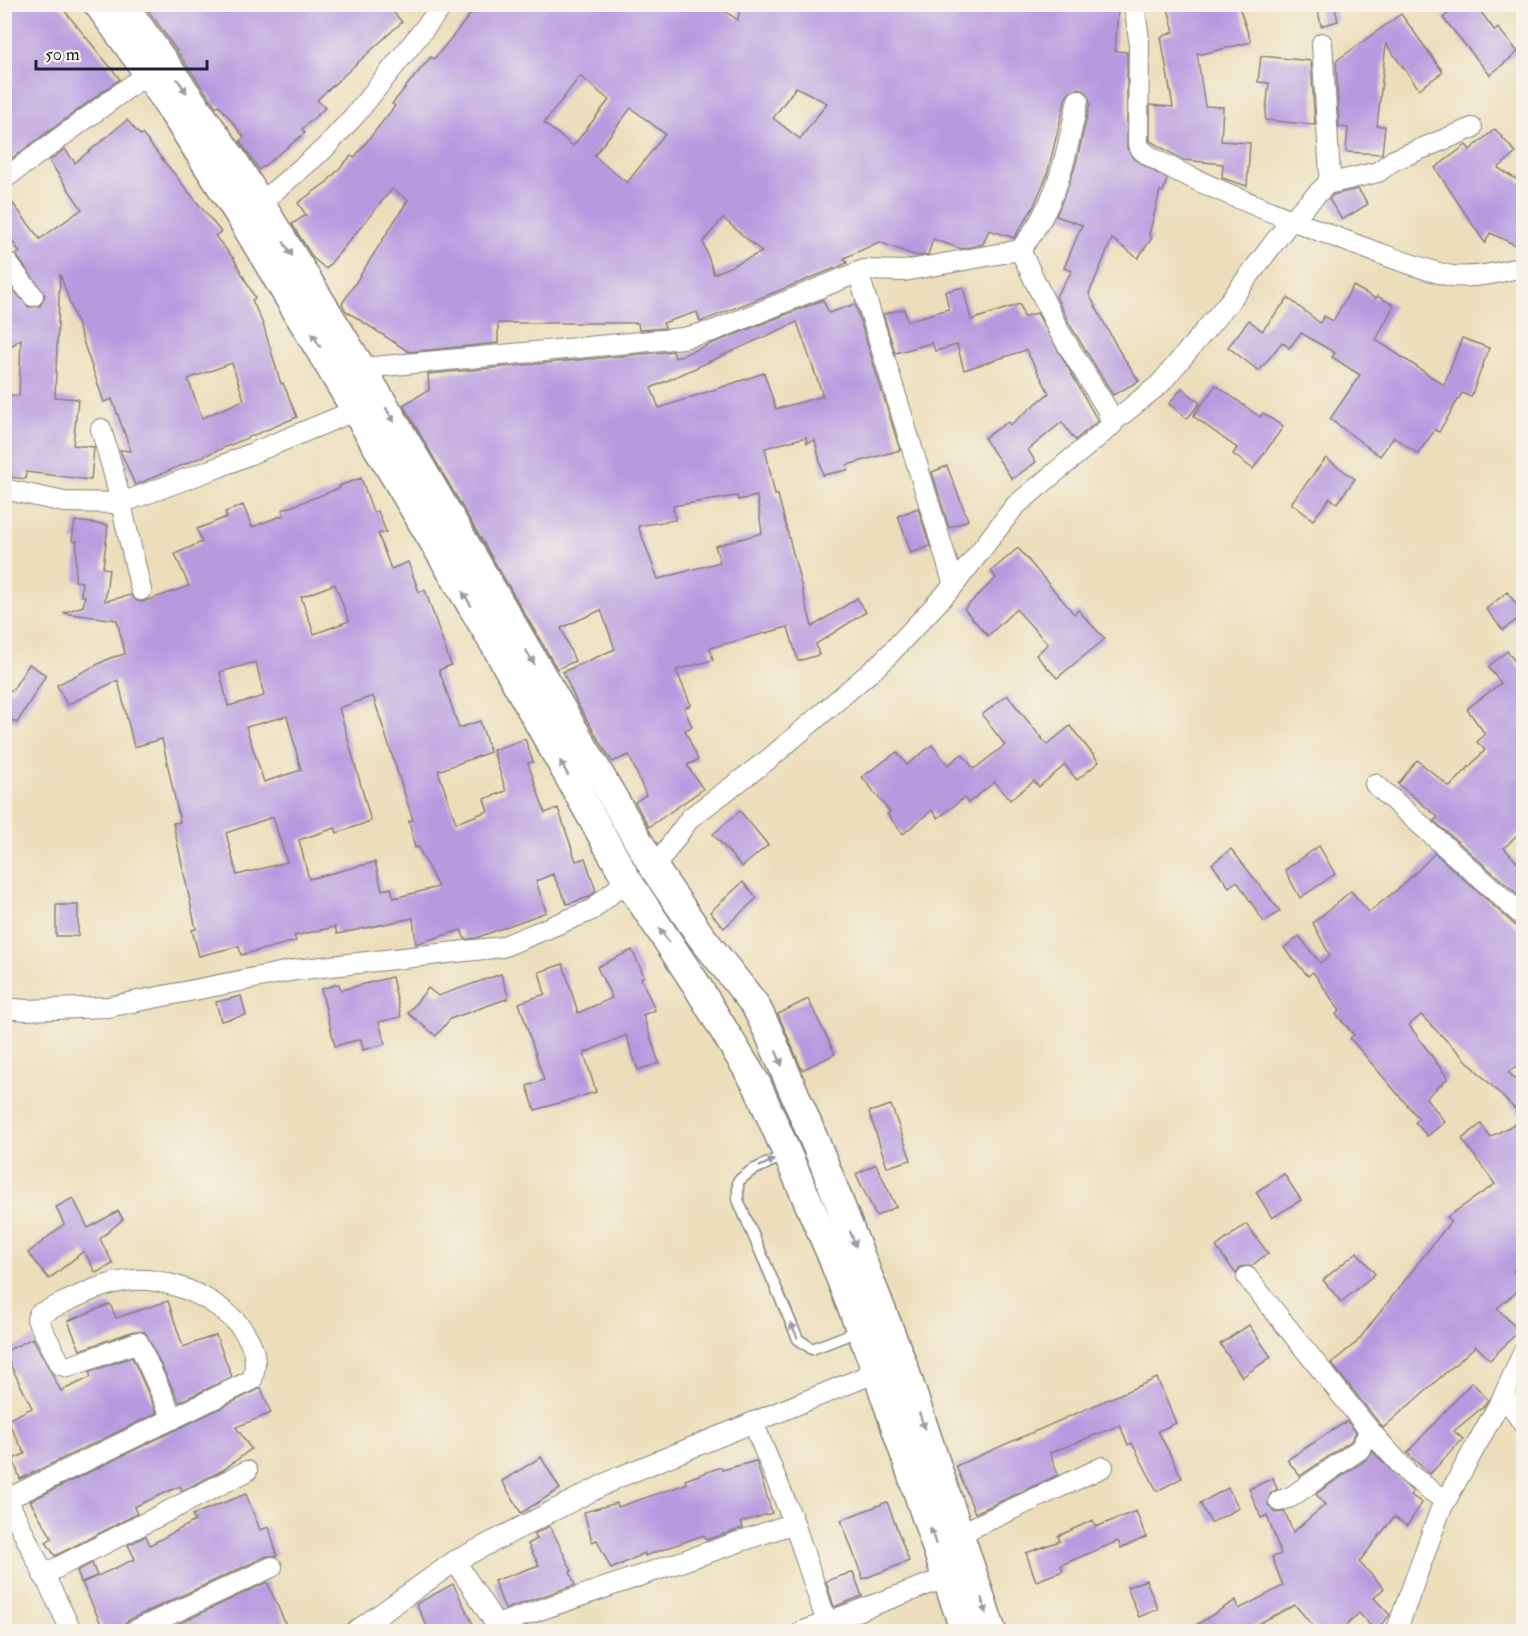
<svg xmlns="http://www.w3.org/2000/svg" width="1528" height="1636" viewBox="0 0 1528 1636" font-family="'IM FELL Double Pica',serif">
	<rect width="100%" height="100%" fill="#f7f3e8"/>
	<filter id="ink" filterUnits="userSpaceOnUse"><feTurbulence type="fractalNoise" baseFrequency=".0167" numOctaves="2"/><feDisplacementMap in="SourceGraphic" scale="12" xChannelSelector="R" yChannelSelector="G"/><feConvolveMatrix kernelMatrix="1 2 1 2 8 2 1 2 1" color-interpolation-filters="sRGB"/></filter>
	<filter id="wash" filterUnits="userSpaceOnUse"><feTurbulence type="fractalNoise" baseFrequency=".008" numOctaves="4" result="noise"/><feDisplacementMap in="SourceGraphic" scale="24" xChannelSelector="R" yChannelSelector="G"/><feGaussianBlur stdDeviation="1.35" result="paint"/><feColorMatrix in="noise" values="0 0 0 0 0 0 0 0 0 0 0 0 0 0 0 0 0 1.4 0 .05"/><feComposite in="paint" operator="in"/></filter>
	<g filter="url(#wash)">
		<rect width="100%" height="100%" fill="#ecdeba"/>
		<g id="blocks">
			<g fill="#b69ae0" fill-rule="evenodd">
				<polygon points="4,4 59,4 120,79 4,164"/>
				<polygon points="144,4 386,4 402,22 317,100 325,108 302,129 305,133 259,170 240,141 244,137 219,105 216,107"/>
				<path d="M479,4h235l24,16 2,-16h333v3l45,4 -3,40 12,1v96l7,11 33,20 -4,13 -3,-1 -11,44 3,3 -14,20 -26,-19 -23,55 29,55 21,32 -26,14 -43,-70 -14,-29 16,-25 -8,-3 18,-43 -26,-9 20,-52 14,-61 -4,-11 -6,-4 -10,4 -4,5 -19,78 -14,33 -19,30 -25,-8 -6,14 -22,5 -28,-10 -5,16 -11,1 -38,-14 -35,16 3,5 -9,4 -138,55 -3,-10 -34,11 2,5 -26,2 -1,-7h-140v20l-89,9 -63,-41 -4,-7 66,-104 -16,-11 -66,80 -13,-11 -21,-34 14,-9 -8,-12 29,-21 24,-26 3,2 41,-52 -3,-2 17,-21 22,-26 3,2zM580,76l29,24 -36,46 -29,-23zM796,87l31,16 -27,36 -27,-21zM631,108l34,26 -38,49 -33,-27zM723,218l39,34 -48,22 -11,-32z"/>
				<polygon points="1167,4 1238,4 1251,42 1202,54 1197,53 1205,106 1223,107 1221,141 1250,143 1247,186 1222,178 1223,164 1183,160 1150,141 1150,105 1173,107 1161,37 1174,32"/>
				<polygon points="1317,4 1334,4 1338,21 1321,26"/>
				<polygon points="1460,4 1475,4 1495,31 1498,28 1518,52 1490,75 1443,18"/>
				<polygon points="1401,14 1443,72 1419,89 1386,44 1377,126 1385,126 1382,154 1346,152 1348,128 1339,127 1336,61"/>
				<polygon points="1261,56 1311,61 1315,125 1265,120 1269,83 1258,82"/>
				<path d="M127,120l13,15 2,-1 79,98 -6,4 19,23 21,39 -3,2 11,24 18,60 2,-1 14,34 -162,68 -15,-35 11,1 -19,-52 -8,3 -44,-128 -5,123 23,2 -5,46 21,2 -3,33 -65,-8 -1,7 -21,-3 4,-58 -4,-1v-23l15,2 2,-57 -17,12v-72l25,28 11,-1 5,-11 -29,-40 4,-3 -16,-22v-38l36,47 42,-30 -33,-48 16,-12 10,14zM232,363l12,37 -42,18 -14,-39z"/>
				<polygon points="1495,129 1516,153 1498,168 1524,184 1524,249 1490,233 1485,243 1435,168 1466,145 1470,150"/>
				<polygon points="1358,189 1368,204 1342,220 1329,199 1333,195"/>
				<polygon points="1353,286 1376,299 1377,296 1394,305 1376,340 1444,385 1462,338 1489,348 1471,397 1462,393 1439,432 1435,430 1418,454 1394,437 1380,456 1330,419 1360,375 1332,357 1335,353 1301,333 1289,348 1282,342 1259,371 1228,347 1249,320 1262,331 1288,298 1320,323 1324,316 1333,321"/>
				<polygon points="963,287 971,320 1020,304 1024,317 1037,313 1098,421 1075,440 1062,422 1028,450 1036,462 1012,479 984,438 1008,422 1010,425 1049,393 1026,350 964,370 957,345 935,351 932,343 895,353 883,314 904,309 907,321 949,309 945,292"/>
				<path d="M823,300l6,13 26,-9 45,146 -53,15 1,5 -25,5 -8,-35 -8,3 -1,-6 -41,11 10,47h3l34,132 45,-29 9,14 -50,32 3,11 -21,6 -10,-34 -78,21 3,12 -37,10 15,35 -7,3 8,19 -7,3 13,30 -11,5 16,24 -54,38 -14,-25 11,-7 -17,-40 -17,7 -35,-59 -14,-31 52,-23 -14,-39 -40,18 14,33 -18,8 -154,-264 26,-15 -1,-16 245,-23 2,7zM797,322l26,74 -47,13 -12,-36 -105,35 -8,-20zM737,496l1,4 19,-4 5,37 -47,13 5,16 -62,17 -20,-53 37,-6 -2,-14z"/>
				<polygon points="1216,385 1260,417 1263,413 1283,427 1253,469 1233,454 1237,448 1193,416"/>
				<polygon points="1182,388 1200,403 1187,419 1169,404"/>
				<polygon points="1326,458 1355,479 1337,503 1330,498 1313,520 1291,503"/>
				<polygon points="947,466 968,520 949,528 932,472"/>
				<path d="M361,478l12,34 5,-1 8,21 -8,2 13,35 17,-7 11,30 6,-2 26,75 -12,5 20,58 21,-7 10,31 -52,19 18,52 32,-12 -4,-12 22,-8 -13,-41 32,-11 8,23 -5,1 17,50 13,-5 18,53 9,-3 11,33 -7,6 -22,7 -14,-30 -17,7 10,31 -70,26 -11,1 -4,-9 -45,14 -3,-26 -76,16 -2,-7 -41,9 2,5 -55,14 -2,-9 -40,10 -7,-26 4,-1 -23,-106 7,-1 -18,-83 -28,8 -16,-67 -51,25 -10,-20 53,-27 15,-4 -8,-34 -54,-7 20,-7 2,-10h-4l1,-14 -7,-1 2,-40h-5l3,-20 33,4 -5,43 6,1 -4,32 26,-6 6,6 6,1 46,-16 -14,-32 27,-12 -5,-13 30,-12 -2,-5 18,-7 9,22 32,-12 -2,-5 58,-22 -1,-2zM335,584l14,37 -35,13 -13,-37zM256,662l8,34 -36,10 -8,-34zM373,696l40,124 -4,1 6,27 3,-1 20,40 -44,11 -3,-10 -9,2 -7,-28 -66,17 -10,-39 36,-12 2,5 34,-12 -32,-113zM287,716l14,54 -37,12 -18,-55zM273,817l14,45 -50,13 -11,-42z"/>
				<polygon points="918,508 930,546 911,553 898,516"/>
				<polygon points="1018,548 1074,614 1078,610 1105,639 1057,678 1036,655 1048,644 1016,609 988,636 964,609 996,578 991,571"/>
				<polygon points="1507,592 1524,614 1503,630 1486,609"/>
				<polygon points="1507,651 1524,673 1524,828 1504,848 1524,870 1524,900 1434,821 1438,817 1398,784 1417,760 1450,787 1485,750 1477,742 1485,734 1467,709 1501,683 1488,667"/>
				<polygon points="29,664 46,675 17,723 4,716 4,687 12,691"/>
				<polygon points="1007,695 1047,745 1070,726 1099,762 1077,780 1065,765 1039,787 1034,781 1010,800 995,782 968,803 964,798 938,818 932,810 903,834 887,814 890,812 862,777 897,752 907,765 932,745 948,765 962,754 974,769 1005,745 982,715"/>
				<polygon points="740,811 768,845 742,867 713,834"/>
				<polygon points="1319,846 1335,874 1300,898 1285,870"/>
				<polygon points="1231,849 1280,911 1264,922 1237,881 1229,887 1212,864"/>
				<polygon points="1435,853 1516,926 1524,929 1524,1062 1508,1072 1524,1088 1524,1118 1421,1015 1409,1025 1448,1078 1426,1098 1445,1122 1427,1136 1415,1122 1419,1119 1350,1038 1354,1035 1336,1014 1340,1011 1313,972 1308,976 1284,948 1299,936 1320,963 1330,956 1313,923 1351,891 1369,912 1403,885"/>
				<polygon points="743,882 757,898 724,928 710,912"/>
				<rect x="56" y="905" width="22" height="31"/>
				<polygon points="632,950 644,976 641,978 655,1010 643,1015 659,1063 638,1070 626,1035 584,1053 596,1092 535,1110 527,1086 544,1080 519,1003 545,994 539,972 563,964 578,1013 612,998 597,967"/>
				<polygon points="501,974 509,998 450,1019 436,1036 408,1013 428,988 438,996"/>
				<polygon points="392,977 401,1017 379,1022 385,1044 363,1050 361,1039 335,1046 321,989 339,984 341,990"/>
				<polygon points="241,996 246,1015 221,1021 216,1002"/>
				<polygon points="808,999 835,1054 802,1070 778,1014"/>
				<polygon points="891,1105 911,1160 887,1167 869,1112"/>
				<polygon points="1524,1119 1524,1263 1513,1271 1524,1286 1497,1308 1519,1331 1490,1360 1476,1346 1383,1428 1331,1363 1357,1342 1374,1320 1451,1221 1447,1217 1495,1184 1462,1139 1481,1124 1490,1137"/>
				<polygon points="876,1164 896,1207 876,1216 856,1174"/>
				<polygon points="1284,1174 1301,1200 1272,1218 1256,1192"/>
				<polygon points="73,1198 88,1228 118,1211 123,1219 100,1239 113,1264 96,1273 84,1251 49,1279 28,1253 64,1224 56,1207"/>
				<polygon points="1246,1224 1268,1253 1251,1266 1240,1267 1236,1274 1216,1247"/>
				<polygon points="1357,1252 1375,1274 1341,1302 1323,1280"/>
				<polygon points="168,1301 183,1347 216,1335 232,1377 179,1402 145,1332 134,1331 80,1350 68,1321 110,1304 116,1318"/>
				<polygon points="1249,1325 1271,1357 1242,1377 1220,1344"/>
				<polygon points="33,1338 61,1391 91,1377 89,1372 132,1357 157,1413 20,1479 13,1459 25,1454 7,1420 32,1408 4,1352"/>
				<polygon points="1157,1378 1176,1423 1158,1431 1182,1478 1157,1491 1132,1443 1128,1445 1120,1425 1050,1453 1058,1475 975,1513 956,1466"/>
				<polygon points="1472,1382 1488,1400 1484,1406 1454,1431 1463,1439 1430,1474 1407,1453"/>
				<polygon points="261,1388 271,1413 236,1427 251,1449 223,1470 182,1491 180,1486 134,1507 137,1514 55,1556 46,1542 52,1538 30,1501"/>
				<polygon points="1347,1421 1356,1432 1351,1441 1300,1476 1287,1460"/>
				<polygon points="1372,1451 1413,1492 1411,1495 1422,1503 1407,1526 1394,1517 1359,1562 1384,1588 1374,1598 1390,1615 1375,1631 1359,1613 1340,1632 1318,1632 1295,1605 1242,1632 1185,1632 1236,1600 1239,1609 1283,1586 1272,1557 1281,1554 1267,1515 1261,1518 1249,1489 1273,1478 1277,1489 1270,1494 1268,1505 1276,1513 1285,1512 1293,1532 1325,1505 1316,1494 1367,1459"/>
				<polygon points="541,1457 560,1489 521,1513 502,1481"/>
				<polygon points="756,1461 772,1513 741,1522 743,1528 706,1540 704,1535 645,1556 645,1553 611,1569 597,1540 592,1542 584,1512 617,1503 618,1507 686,1484 685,1480 721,1467 722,1470"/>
				<polygon points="1228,1488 1239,1508 1211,1523 1200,1503"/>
				<polygon points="246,1494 260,1530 269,1527 277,1556 267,1556 127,1621 114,1632 105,1632 82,1583 135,1559 128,1545 146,1536 150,1545 195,1521 192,1515"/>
				<polygon points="887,1502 909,1561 863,1579 841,1520"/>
				<polygon points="1136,1511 1146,1537 1121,1548 1118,1541 1061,1565 1063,1571 1036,1581 1026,1553 1060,1541 1058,1536 1093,1520 1096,1527"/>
				<polygon points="550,1526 572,1571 570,1572 575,1585 505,1609 494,1581 539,1565 528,1544 537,1539 534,1534"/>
				<polygon points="92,1563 97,1576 81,1582 77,1571"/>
				<polygon points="853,1572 862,1596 834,1607 826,1581"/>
				<polygon points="1146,1580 1158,1609 1139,1617 1127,1587"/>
				<polygon points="267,1582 289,1632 182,1632 178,1624"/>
				<polygon points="453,1584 477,1632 430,1632 416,1604"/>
			</g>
		</g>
	</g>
	<g filter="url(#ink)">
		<use href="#blocks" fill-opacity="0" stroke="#87807a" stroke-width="1.5"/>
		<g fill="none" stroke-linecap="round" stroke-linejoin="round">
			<g stroke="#87807a" stroke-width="13">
				<polyline id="service" points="787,1154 751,1171 738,1181 738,1200 798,1339 812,1349 861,1330"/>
			</g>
			<g stroke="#87807a" stroke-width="22">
				<g id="minor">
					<path d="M1134,4l5,35 -1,102c0,3 1,6 3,8 18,23 275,122 311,127 24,2 49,-3 72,-10"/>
					<polyline points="4,179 148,73"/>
					<polyline points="1327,184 1378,172 1394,160 1472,128"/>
					<polyline points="252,210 324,149 356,114 444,4"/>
					<polyline points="4,259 33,296"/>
					<polyline points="858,272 954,585"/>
					<path d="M352,369l331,-31 30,-7 151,-61 40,1 116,-21c39,-48 45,-91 58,-150"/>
					<polyline points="1113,422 1160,384 1229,302 1292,219 1327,184 1330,176 1322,43"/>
					<polyline points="101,429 114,474 141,590"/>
					<polyline points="4,489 64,502 121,503 219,467 354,411"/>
					<polyline points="1375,784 1524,917"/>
					<polyline points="654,868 690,818 769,759 883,661 954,585 1015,506 1112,425 1107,409 1059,331 1020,250"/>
					<polyline points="4,1008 26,1010 108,1007 295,970 502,947 592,910 627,880"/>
					<polyline points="1247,1277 1370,1431 1409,1474 1445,1501"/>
					<polyline points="1504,1395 1524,1425"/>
					<polyline points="753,1422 794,1523 830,1632"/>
					<path d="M4,1497l3,2 245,-119c20,-58 -70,-104 -118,-100 -33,2 -65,21 -95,34l-2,5 24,46 7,2 70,-25 35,77"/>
					<polyline points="7,1499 72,1632"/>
					<polyline points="1279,1501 1291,1497 1360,1449 1370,1431"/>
					<polyline points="961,1533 1103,1467"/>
					<polyline points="455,1561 501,1632"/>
					<polyline points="43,1575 247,1471"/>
					<polyline points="496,1625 794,1523"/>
					<polyline points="132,1632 272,1567"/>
					<polyline points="355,1632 455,1561 617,1478 877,1372"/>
					<polyline points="801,1632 956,1574"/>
					<polyline points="1396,1632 1440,1511 1504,1395 1524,1351"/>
				</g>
			</g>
			<g stroke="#87807a" stroke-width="31">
				<g id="secondary">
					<polyline points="98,4 148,73 242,219 495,645 627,880 696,984 757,1085 831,1254 877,1372 965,1632"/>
					<polyline points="123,4 233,160 260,203 389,413 654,868 700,935 755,1005 768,1031 823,1161 903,1365 992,1632"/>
				</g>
			</g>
			<use href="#service" stroke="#fff" stroke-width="10"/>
			<use href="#minor" stroke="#fff" stroke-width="20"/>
			<use href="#secondary" stroke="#fff" stroke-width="28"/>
		</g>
		<defs><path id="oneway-solid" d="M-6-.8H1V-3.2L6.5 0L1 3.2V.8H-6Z" transform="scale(1.5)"/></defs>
		<g fill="#9c9ca7">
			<use href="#oneway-solid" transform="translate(182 86) rotate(56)"/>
			<use href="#oneway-solid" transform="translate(288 249) rotate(58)"/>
			<use href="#oneway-solid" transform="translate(316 340) rotate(-121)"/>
			<use href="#oneway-solid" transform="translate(390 415) rotate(60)"/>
			<use href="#oneway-solid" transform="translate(467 599) rotate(-121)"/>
			<use href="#oneway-solid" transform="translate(530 657) rotate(60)"/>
			<use href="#oneway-solid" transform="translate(564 768) rotate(-119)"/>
			<use href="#oneway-solid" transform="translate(664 935) rotate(-124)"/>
			<use href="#oneway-solid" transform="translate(779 1058) rotate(67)"/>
			<use href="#oneway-solid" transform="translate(767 1163) rotate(-25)"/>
			<use href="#oneway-solid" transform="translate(853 1239) rotate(69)"/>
			<use href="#oneway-solid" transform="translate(794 1330) rotate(-114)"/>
			<use href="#oneway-solid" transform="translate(922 1421) rotate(71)"/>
			<use href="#oneway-solid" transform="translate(933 1536) rotate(-108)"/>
			<use href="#oneway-solid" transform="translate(984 1606) rotate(73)"/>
		</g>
	</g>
	<rect width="1528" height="1636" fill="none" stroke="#f7f3e8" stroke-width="24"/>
	<path d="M36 60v9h171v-9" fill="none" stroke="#22223b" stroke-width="3"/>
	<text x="45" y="60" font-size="18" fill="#22223b" stroke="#f7f3e8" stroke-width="4.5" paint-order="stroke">50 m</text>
</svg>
